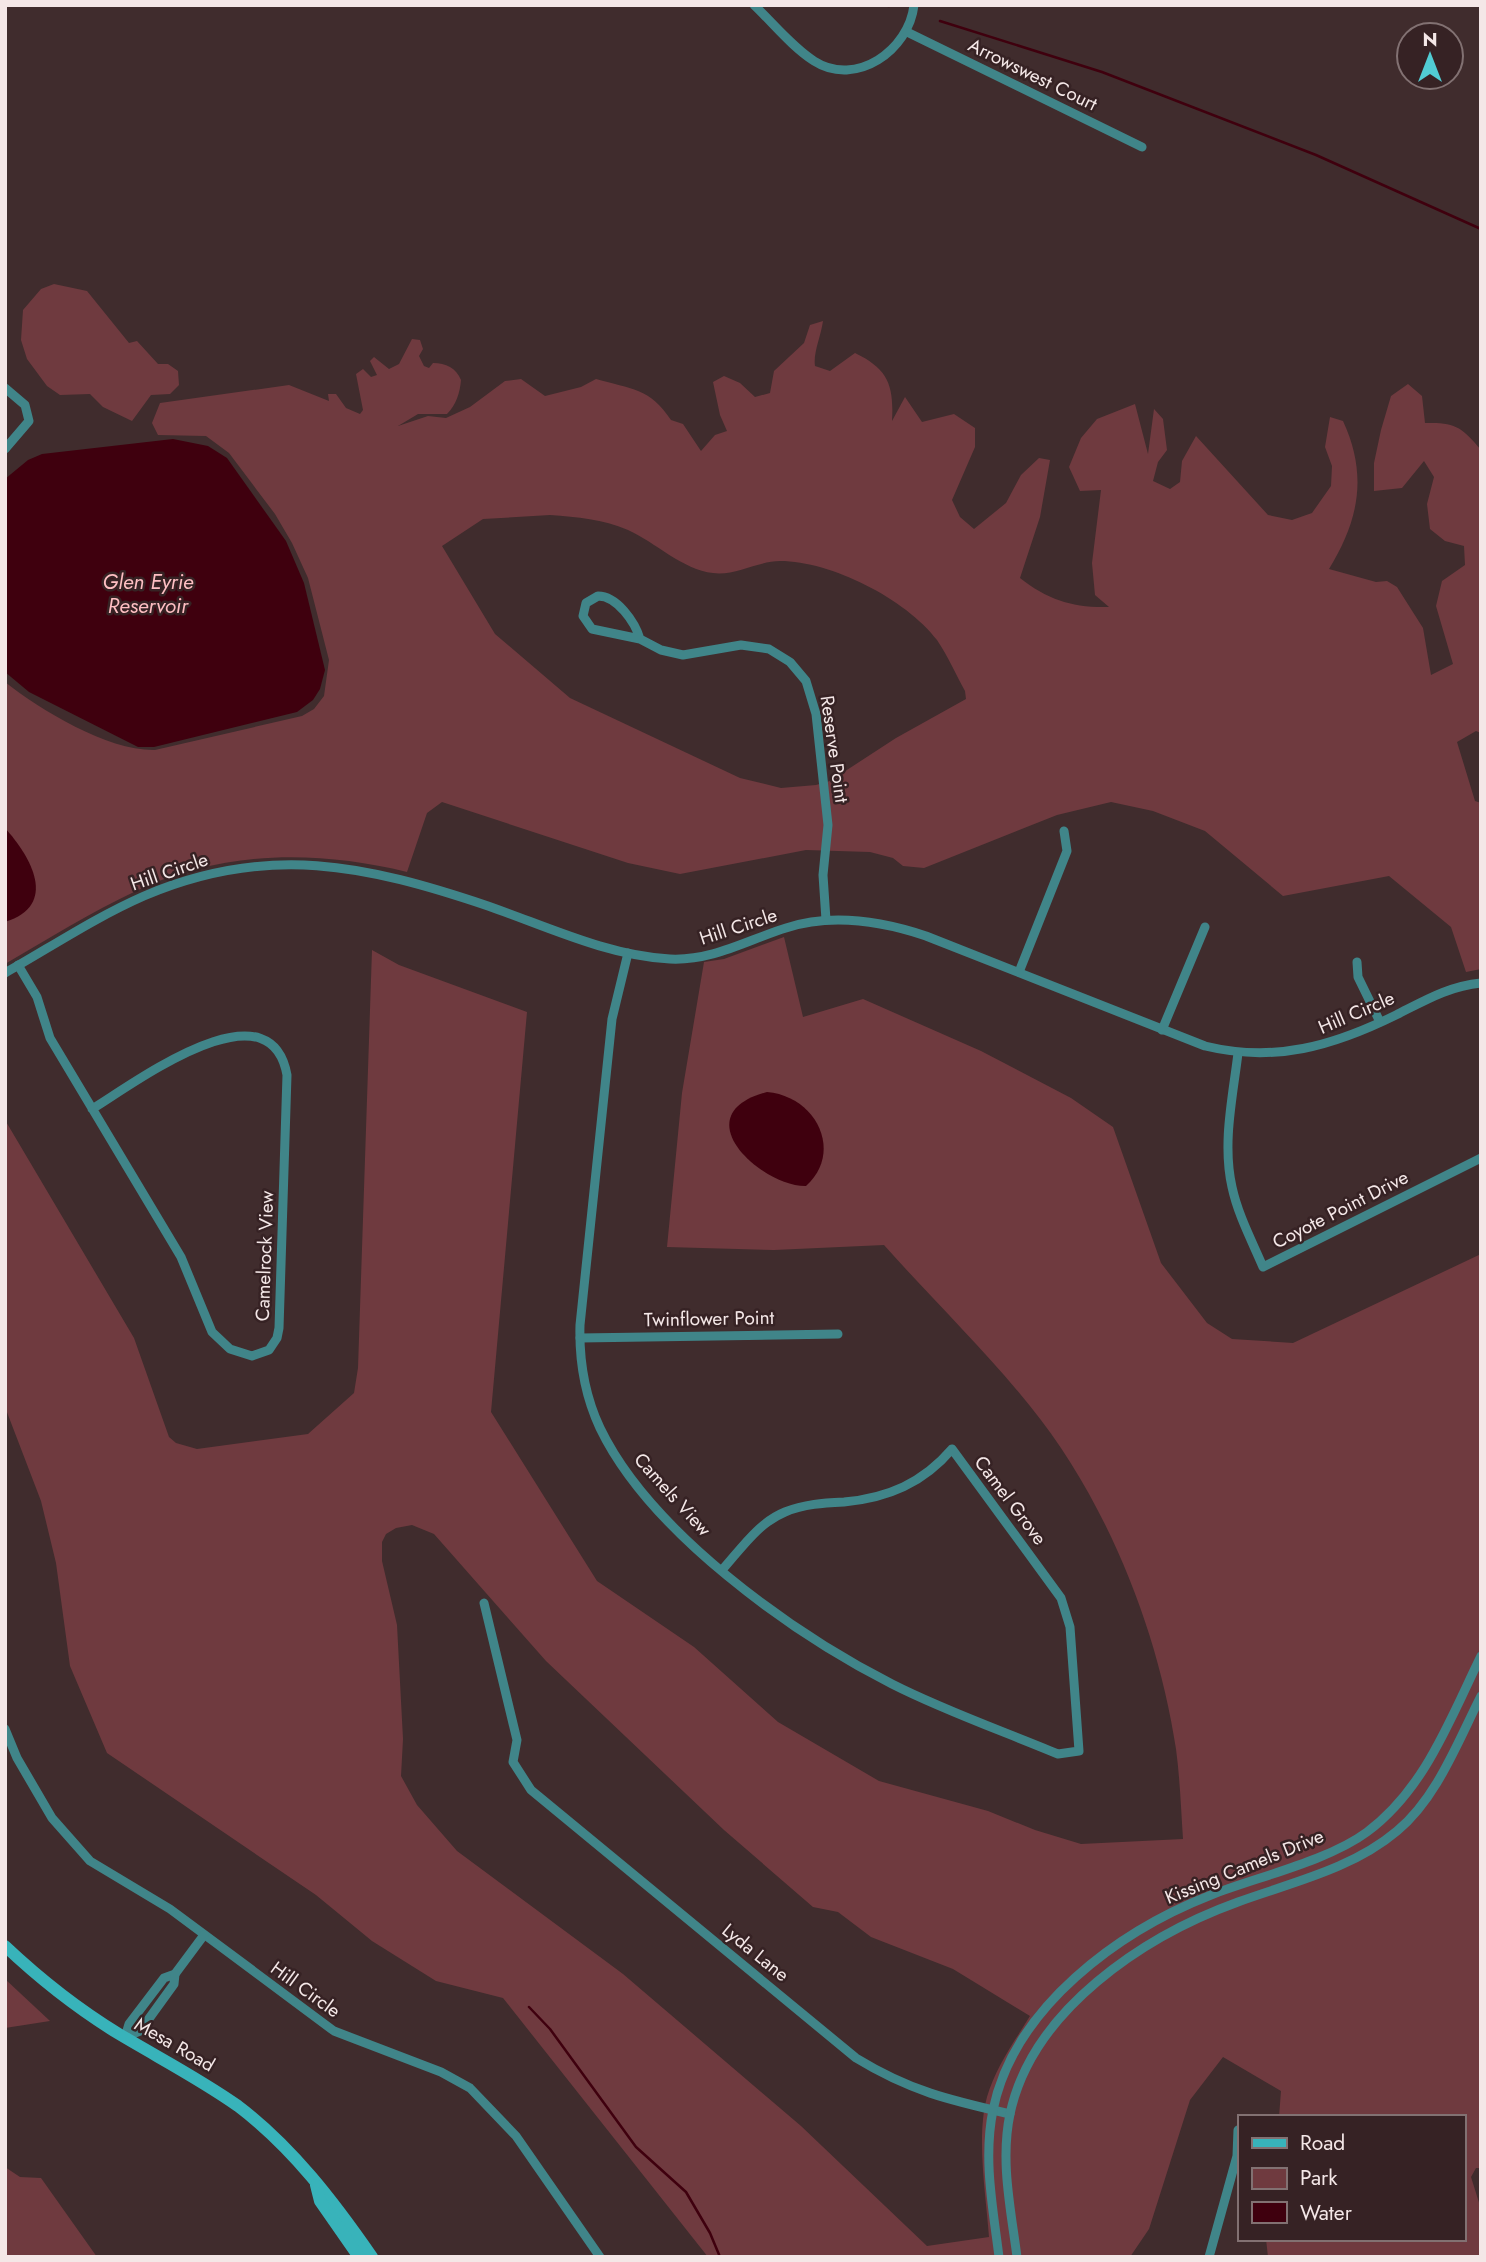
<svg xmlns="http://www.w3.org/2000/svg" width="1486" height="2262" viewBox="0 0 1486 2262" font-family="Jost,sans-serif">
	<rect width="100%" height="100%" fill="#402c2d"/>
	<g fill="#6f3a3f" fill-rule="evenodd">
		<polygon points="54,284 87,291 129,343 137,341 158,364 168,364 178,371 179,385 170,394 151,395 132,421 103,407 90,394 60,395 47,386 27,359 21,340 23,310 41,289"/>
		<path d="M823,321c-2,15 -10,32 -8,45l15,5 25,-18c33,16 39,32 37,68l13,-24 17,25 32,-8 21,14v19l-23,53 8,17 14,12 32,-26 15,-28 18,-17 11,2 -10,57 -20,61c28,22 53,30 89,29l-14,-12 -3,-32 9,-73 -21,1 -11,-24 12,-29 16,-19 38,-15 13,50 6,-45 9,10 4,31 -9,12 -5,19 17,8 10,-7 2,-21 14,-25 72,79 24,5 20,-7 19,-27 1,-20 -7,-19 5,-30 13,4c25,54 16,99 -14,148l47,13 11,-1 10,6 26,41 8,47 22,-11 -17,-58 6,-25 23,-16 -1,-19 -19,-5 -15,-12 -3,-25 7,-27 -10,-16 -22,27 -28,3v-28l7,-33 10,-34 17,-12 14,12 3,27c30,-1 37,4 56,27v283l-5,-2 -19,11 18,59 6,2v166l-15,3 -15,-45 -62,-51 -106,20 -78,-65 -52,-20 -42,-9 -54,13 -133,53 -21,-2 -10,-8 -23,-6 -64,-2 -126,24 -52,-11 -186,-61 -15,11 -20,59c-91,-22 -184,-22 -271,19 -45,21 -88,48 -131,73v-282c37,29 103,69 150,68l147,-34 12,-7 10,-13 5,-36 -21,-82 -16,-35 -17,-29 -46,-61 -23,-17 -48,-1 -6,-12 8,-20 129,-18 40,16 -1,-7h8l10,14 14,6 3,-4 -7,-36 7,-5 8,8 6,-2 -7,-14 4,-4 15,12 10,-5 13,-25 8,1 3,9 -4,7 5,10 5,2 4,-5c13,0 23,5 28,17 -1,13 -5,25 -14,34h-29l-20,12 30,-10 18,2 24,-11 35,-26 16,-2 24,17 36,-9 15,-8c35,10 54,9 75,41l12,4 18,27 14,-16 12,-4 -7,-16 -7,-33 11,-6 16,7 15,14 15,-4 4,-22 30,-28 6,-18zM550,515c28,2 52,4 78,15 27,12 55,40 85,43 22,3 45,-12 67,-12 51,0 126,38 157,79 11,16 19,35 28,51l1,8 -70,39 -66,43 -14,4 -35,3 -41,-10 -170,-80 -75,-64 -53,-88 41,-27z"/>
		<path d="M784,937l19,80 60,-18 118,52 90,47 42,29 48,136 46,60 25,16 61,4 188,-89v394l-5,9 5,3v508h-5l-5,9 10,32v48h-213l-2,-18h197v-122h-184l2,-26 -58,-34 -33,43 -41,129 -19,28h-422l-205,-259 -67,-17 -64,-40 -56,-46 -209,-142 -37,-87 -14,-103 -15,-62 -36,-94v-287l129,218 35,99 7,6 21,6 111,-15 46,-41 4,-25 14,-418 27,15 128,47 -36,400 106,169 97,66 84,75 101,59 109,30 47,19 46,14 102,-5c-2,-30 -3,-60 -7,-90 -18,-119 -69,-248 -146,-343 -45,-56 -98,-107 -146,-161l-110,5 -107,-3 15,-154 22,-131 20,-3zM412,1525l22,9 112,127 178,169 89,77 25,5 33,25 82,32 77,47c-16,26 -34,51 -43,81 -11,40 -1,98 2,140l-62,9 -126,-120 -178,-152 -166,-123 -40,-46 -16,-29 2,-37 -6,-114 -15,-64v-19l4,-8 10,-6z"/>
		<polygon points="5,1979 50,2021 5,2028"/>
		<polygon points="5,2167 20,2177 41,2178 97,2257 5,2257"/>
	</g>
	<g fill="#3f000e">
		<polygon points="173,439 208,446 227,458 286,541 304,583 325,670 320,689 313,700 297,712 154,747 138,747 29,692 5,672 5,479 28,460 42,454"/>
		<path d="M5,828c26,29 54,77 0,94z"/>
		<path d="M767,1092c49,4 77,60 39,94 -43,1 -125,-71 -39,-94z"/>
	</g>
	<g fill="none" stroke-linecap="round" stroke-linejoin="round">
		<g stroke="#3f000e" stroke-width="2.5">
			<polyline points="883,5 889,6"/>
			<polyline points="940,21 1102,72 1316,155 1481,229"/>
			<polyline points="529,2007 550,2029 636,2147 686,2192 710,2233 720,2257"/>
		</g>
		<g stroke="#408589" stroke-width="9">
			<path d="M754,5c19,18 38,42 60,56 42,27 95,-11 100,-56"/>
			<polyline points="907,32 1142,147"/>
			<polyline points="5,388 25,405 29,421 5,449"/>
			<path d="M640,639l-48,-10 -9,-13 3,-13 12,-7c19,0 37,26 42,43l21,11 22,5 58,-10 28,4 21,13 16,19 10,33 12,111 -5,50 3,45"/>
			<path d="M628,953l-16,66 -32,306c-1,36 5,71 20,103 50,104 192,205 292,256 53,27 111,47 166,70l21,-3 -9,-124 -9,-29 -109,-149c-29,34 -64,49 -108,53 -20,1 -40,2 -59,10 -27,11 -44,37 -63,58"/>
			<polyline points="1357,962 1358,977 1380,1022"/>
			<path d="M18,965l19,32 13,41 131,219 31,75 18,17 22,7 17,-6 8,-12 2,-10 8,-253c-17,-95 -155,10 -195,34"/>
			<polyline points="1019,972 1067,851 1064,831"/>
			<path d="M5,973c46,-26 91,-56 139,-77 124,-53 222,-31 344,10 58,20 120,50 182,53 43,2 77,-19 116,-31 46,-15 95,-7 140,8l279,110c70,17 128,0 191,-31 28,-14 53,-29 85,-32"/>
			<polyline points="1162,1030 1205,927"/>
			<path d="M1238,1053c-5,43 -16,90 -6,134 6,28 20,54 31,80l218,-109"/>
			<polyline points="580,1338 838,1334"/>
			<path d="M484,1603l33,137 -4,22 18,28 325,268c54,33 93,42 154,56"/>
			<polyline points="5,1729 17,1758 52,1818 90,1861 170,1909 334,2031 441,2072 470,2088 516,2136 600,2257"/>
			<polyline points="125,2037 129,2024 164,1978 175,1974 204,1935"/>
			<polyline points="125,2037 140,2031 174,1984 175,1974"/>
			<path d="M999,2257c-6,-49 -16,-98 -6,-147 21,-103 126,-179 218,-215 46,-18 117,-34 156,-63 58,-43 83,-113 114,-176"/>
			<path d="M1017,2257c-6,-47 -17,-96 -7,-143 22,-104 134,-178 228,-212 55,-20 114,-33 159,-71 40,-33 61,-90 84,-135"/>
			<polyline points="1209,2257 1237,2156 1238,2130"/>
		</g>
		<g stroke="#38b3ba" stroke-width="12">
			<path d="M5,1946c35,33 73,63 114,88 40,24 81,45 119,72 54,41 96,96 134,151"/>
			<polyline points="316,2185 320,2201 359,2257"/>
		</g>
	</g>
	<g text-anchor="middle" stroke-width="5" stroke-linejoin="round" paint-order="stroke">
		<g font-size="19" fill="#f4e7e7" stroke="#362224">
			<text transform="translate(1033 74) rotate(26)" y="7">Arrowswest Court</text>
			<text transform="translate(835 749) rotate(82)" y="7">Reserve Point</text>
			<text transform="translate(169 871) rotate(-19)" y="7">Hill Circle</text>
			<text transform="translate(738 926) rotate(-18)" y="7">Hill Circle</text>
			<text transform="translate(1356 1012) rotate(-23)" y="7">Hill Circle</text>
			<text transform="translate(1340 1209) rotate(-27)" y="7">Coyote Point Drive</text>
			<text transform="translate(264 1256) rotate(-88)" y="7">Camelrock View</text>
			<text transform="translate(709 1318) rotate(-1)" y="7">Twinflower Point</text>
			<text transform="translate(673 1494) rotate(48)" y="7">Camels View</text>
			<text transform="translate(1011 1500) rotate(53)" y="7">Camel Grove</text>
			<text transform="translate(1244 1866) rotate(-22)" y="7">Kissing Camels Drive</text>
			<text transform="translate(756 1952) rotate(39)" y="7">Lyda Lane</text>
			<text transform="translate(306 1989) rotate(36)" y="7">Hill Circle</text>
			<text transform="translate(175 2044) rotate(30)" y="7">Mesa Road</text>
		</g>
		<g font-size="21" font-style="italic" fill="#febec2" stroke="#362224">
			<text x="148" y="589">Glen Eyrie<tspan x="148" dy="24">Reservoir</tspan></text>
		</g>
	</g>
	<rect width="1486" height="2262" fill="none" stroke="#f4e7e7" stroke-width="14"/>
	<rect x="1238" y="2115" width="228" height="126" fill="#362224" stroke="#827172" stroke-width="2"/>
	<rect x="1252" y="2138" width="35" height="10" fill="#38b3ba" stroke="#827172" stroke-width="2"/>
	<text x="1300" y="2150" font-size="21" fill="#f4e7e7">Road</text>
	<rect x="1252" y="2168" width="35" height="21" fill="#6f3a3f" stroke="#827172" stroke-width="2"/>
	<text x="1300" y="2185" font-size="21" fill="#f4e7e7">Park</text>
	<rect x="1252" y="2202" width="35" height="21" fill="#3f000e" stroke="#827172" stroke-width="2"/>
	<text x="1300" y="2220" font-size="21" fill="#f4e7e7">Water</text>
	<g transform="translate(1430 56)"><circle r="33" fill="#362224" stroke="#827172" stroke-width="2"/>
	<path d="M0-5L12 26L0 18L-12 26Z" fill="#51ccd3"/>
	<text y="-10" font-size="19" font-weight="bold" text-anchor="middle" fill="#f4e7e7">N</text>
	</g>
</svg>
